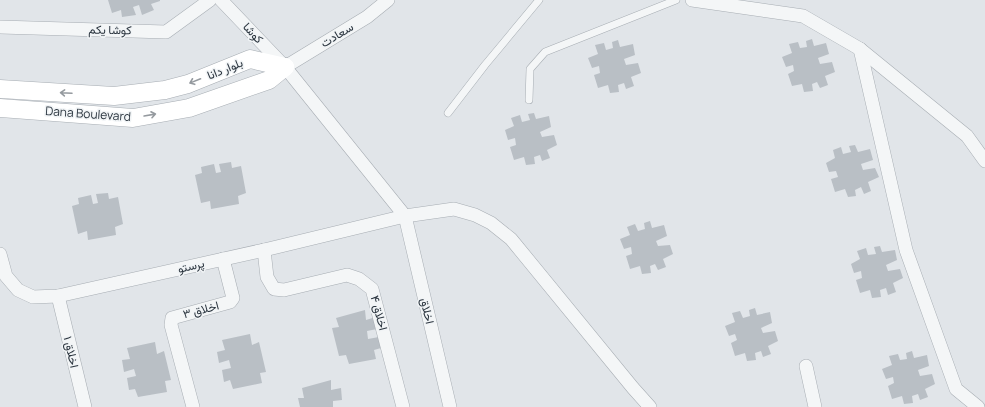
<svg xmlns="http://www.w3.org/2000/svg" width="985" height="407" viewBox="0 0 985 407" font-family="Manrope,Vazirmatn,sans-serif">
	<rect width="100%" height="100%" fill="#e1e5e9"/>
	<g fill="#b9bfc5">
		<polygon points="108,0 160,0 160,1 151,4 154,10 142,15 139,5 133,7 136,15 122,17 121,10 112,13"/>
		<polygon points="812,39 814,46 826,43 829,54 818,58 820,64 832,62 835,72 825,76 828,85 820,88 817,82 812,84 813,91 804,92 802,84 792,86 788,74 794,71 793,65 786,67 782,57 792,53 789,44 798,42 800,48 807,47 806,41"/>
		<polygon points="618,40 620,47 633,44 635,55 624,59 626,65 638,63 641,73 631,77 634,86 626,89 624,83 618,85 619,92 610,93 608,85 598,88 594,75 600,73 599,66 592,68 588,58 598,54 595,45 604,43 606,50 613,48 612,42"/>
		<polygon points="534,113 536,119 549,116 551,127 540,132 542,137 554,135 557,145 547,150 550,158 542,161 540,155 534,157 535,164 526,165 524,157 514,160 510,147 516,145 515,138 508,140 505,130 514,126 511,118 520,115 522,122 530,120 528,114"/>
		<polygon points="855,145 858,152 870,149 873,160 861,164 863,170 875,168 879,177 868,182 871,191 864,194 861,187 855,190 856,196 848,197 845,189 835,192 831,179 838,177 836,171 829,172 826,163 835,158 833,150 841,147 843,154 851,152 849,146"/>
		<polygon points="231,162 232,168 241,166 246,193 238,196 239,204 211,209 210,201 201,203 195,175 202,173 201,167 214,164 216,173 221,172 219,164"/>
		<polygon points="108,193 109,199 118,197 123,224 115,227 116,235 88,240 87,231 78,234 72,206 79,204 78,198 91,195 93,204 98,203 96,194"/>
		<polygon points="650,221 652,228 664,225 667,236 656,241 658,246 670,245 673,254 663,259 666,267 658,270 655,264 650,266 651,273 642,274 640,266 630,269 626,256 632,254 631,247 624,249 620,239 630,235 627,227 635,224 638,231 645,229 644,223"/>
		<polygon points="880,246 882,252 895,250 897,260 886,265 888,271 900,269 903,278 893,283 896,292 888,295 886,288 880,290 881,297 872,298 870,290 860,293 856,280 862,278 861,271 854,273 851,264 860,259 857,251 866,248 868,255 876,254 874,247"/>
		<polygon points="755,308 757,315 770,312 772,323 761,328 763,333 775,331 778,341 768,346 771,354 763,357 761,351 755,353 756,360 747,361 745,353 735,356 731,343 737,340 735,334 729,336 725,326 735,322 732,313 740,311 743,318 750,316 749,310"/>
		<polygon points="365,310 366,320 376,317 377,329 367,331 368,339 379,337 381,348 374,350 376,359 349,364 346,355 339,356 332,328 339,327 336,318"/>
		<polygon points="250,334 252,345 259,342 266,372 260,373 262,383 233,389 230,380 224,382 222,370 231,368 229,360 219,363 217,352 225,350 222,340"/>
		<polygon points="155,342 157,354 164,351 171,380 165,381 167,392 138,397 135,389 129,390 127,378 136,376 134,369 124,372 122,360 130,359 127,348"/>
		<polygon points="912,351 914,358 927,355 929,366 918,370 920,376 932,374 935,384 925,389 928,397 920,400 918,394 912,396 913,403 904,404 902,396 892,399 888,386 894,383 893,377 886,379 882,369 892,365 889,356 898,354 900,360 907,359 906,353"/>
		<polygon points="331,380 331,390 341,388 342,400 333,401 333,407 300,407 298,398 304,398 302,388"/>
	</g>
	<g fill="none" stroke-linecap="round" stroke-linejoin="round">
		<g stroke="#a7adb3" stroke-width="8">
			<g id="lane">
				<polyline points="529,100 530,69 545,52 676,0"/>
				<polyline points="448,113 485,65 539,0"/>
			</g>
		</g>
		<g stroke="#a7adb3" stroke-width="14">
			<g id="street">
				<polyline points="221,0 285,67 405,216 450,407"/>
				<polyline points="692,0 803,16 860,49 967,136 985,161"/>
				<polyline points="0,27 166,32 210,0"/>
				<polyline points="860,49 906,250 956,389 978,407"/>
				<polyline points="285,67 367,17 388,0"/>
				<polyline points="264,250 267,277 274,289 284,290 347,275 359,279 372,289 403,407"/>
				<polyline points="0,254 6,276 18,290 33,297 58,296 264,250 405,216 454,209 475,215 491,223 511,239 633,388 650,407"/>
				<polyline points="58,296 85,407"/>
				<polyline points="806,366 815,407"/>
				<polyline points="193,407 171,325 172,318 230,302 233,298 223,259"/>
			</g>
		</g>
		<g stroke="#a7adb3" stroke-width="19">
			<g id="secondary">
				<polyline points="0,89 114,96 165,90 188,84 250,59 285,67"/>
				<polyline points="0,108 133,118 189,108 269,80 285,67"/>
			</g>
		</g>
		<use href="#lane" stroke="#f4f6f7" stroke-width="7"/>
		<use href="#street" stroke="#f4f6f7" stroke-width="13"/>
		<use href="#secondary" stroke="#fff" stroke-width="18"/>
	</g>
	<defs><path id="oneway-shaft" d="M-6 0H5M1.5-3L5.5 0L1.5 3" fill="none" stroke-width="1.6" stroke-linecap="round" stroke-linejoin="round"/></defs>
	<g stroke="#959a9f">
		<use href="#oneway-shaft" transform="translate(195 81) rotate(158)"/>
		<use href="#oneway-shaft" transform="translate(66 93) rotate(-177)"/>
		<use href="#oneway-shaft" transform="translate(150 115) rotate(-10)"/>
	</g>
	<g text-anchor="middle" stroke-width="3" stroke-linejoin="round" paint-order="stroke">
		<g font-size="12" fill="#2b353f" stroke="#f1f4f6">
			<text transform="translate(110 30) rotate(1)" y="4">کوشا یکم</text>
			<text transform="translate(253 33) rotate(47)" y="4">کوشا</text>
			<text transform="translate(337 35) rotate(-31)" y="4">سعادت</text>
			<text transform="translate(225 69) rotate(-22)" y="4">بلوار دانا</text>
			<text transform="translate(88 114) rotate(4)" y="4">Dana Boulevard</text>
			<text transform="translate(191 266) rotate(-13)" y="4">پرستو</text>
			<text transform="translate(201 310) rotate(-15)" y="4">اخلاق ۳</text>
			<text transform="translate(427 311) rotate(77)" y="4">اخلاق</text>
			<text transform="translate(379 313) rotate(75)" y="4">اخلاق ۴</text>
			<text transform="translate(71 352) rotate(77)" y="4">اخلاق ۱</text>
		</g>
	</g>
</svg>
